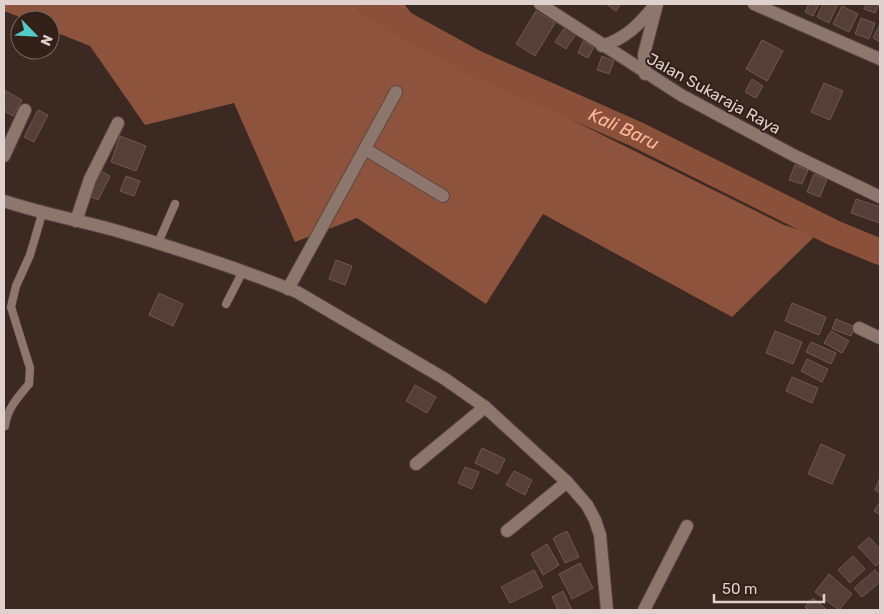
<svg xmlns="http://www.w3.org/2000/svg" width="884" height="614" viewBox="0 0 884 614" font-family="Rubik,sans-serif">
	<rect width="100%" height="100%" fill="#3c2922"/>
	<polygon fill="#8d533c" points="4,4 404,4 447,58 784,225 816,235 732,317 543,214 486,304 357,218 295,242 234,103 145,125 90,46 50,30 50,20 27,20 4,11"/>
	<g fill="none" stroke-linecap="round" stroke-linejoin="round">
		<path stroke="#8a5039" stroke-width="26" id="s1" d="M368,4l105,58 165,73 196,98 46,19"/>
	</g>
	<g fill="#544038" stroke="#6e5850">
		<polygon points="606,4 621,4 616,11"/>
		<polygon points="809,4 819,4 813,16 805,12"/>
		<polygon points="823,4 838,4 829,23 817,17"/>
		<polygon points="866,4 879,4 875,13 864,9"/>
		<polygon points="842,6 858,14 849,32 833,24"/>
		<polygon points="536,11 555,23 535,56 516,44"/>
		<polygon points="861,18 875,23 869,39 855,34"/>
		<polygon points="880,24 880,42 873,38"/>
		<polygon points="565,27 576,34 566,49 555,42"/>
		<polygon points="762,40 783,51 767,81 746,69"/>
		<polygon points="583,41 594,47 588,58 578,53"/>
		<polygon points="602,56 614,61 609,74 597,70"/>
		<polygon points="752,79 763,86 756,98 745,92"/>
		<polygon points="824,83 843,91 830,120 811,112"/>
		<polygon points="4,90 22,100 13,116 4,111"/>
		<polygon points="38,110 48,115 34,142 24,137"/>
		<polygon points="120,136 146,146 136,171 111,162"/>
		<polygon points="795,165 808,170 802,184 789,180"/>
		<polygon points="99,170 110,176 98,200 87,195"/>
		<polygon points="814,174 827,179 820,197 807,192"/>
		<polygon points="126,176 140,181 134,196 120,191"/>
		<polygon points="856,199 880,207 880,223 851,213"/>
		<polygon points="336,260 352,266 345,285 329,279"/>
		<polygon points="159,293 183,304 173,326 149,315"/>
		<polygon points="792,303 826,317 819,335 785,321"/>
		<polygon points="836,319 855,327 851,336 832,329"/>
		<polygon points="775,331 802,342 793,364 766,353"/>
		<polygon points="831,331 849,341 842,353 824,343"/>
		<polygon points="811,342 836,353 831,364 806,352"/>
		<polygon points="807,359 828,369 822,382 801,371"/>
		<polygon points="792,377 818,388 812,403 786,391"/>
		<polygon points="415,385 436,397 427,413 406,401"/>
		<polygon points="821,444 845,455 832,484 808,474"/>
		<polygon points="482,448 505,459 498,474 475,463"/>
		<polygon points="465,467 479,472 472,489 458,483"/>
		<polygon points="514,471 532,480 525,495 506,485"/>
		<polygon points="880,478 880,493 875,490"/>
		<polygon points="880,502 880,515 874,511"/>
		<polygon points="567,531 579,557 565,563 553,538"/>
		<polygon points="869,537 880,549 880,562 876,566 858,547"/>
		<polygon points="547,544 559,565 543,575 531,554"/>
		<polygon points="853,556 865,569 850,583 838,570"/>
		<polygon points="580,563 593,588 572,599 559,574"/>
		<polygon points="534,570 543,587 510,603 501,587"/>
		<polygon points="875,570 880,576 880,582 862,597 854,588"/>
		<polygon points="829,574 852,594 839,610 815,592"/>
		<polygon points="563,591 572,610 558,610 552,597"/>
		<polygon points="813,598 827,610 809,610 805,607"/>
	</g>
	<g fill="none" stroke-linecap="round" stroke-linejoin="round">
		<g stroke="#584842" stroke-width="9">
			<g id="service">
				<polyline points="158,243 175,204"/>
				<polyline points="226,304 243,271"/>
				<path d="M5,426c2,-17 13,-29 24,-42l1,-16 -19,-61 5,-21 14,-31 12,-41"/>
			</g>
		</g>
		<g stroke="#584842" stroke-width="14">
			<g id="minor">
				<polyline points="754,4 880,59"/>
				<path d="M602,46c24,-8 37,-21 52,-40"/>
				<polyline points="645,74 644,54 657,4"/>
				<polyline points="365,149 443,196"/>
				<polyline points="4,156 25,110"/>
				<path d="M4,201c36,12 73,19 110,29 62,18 124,38 183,62l148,87 40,28 82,75 20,23 8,15 5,15 7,75"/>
				<polyline points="76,221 90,179 118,123"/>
				<polyline points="288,289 396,92"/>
				<polyline points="859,328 880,338"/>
				<polyline points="416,464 485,407"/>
				<polyline points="507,531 567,482"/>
				<polyline points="644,610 687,526"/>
			</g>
		</g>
		<g stroke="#584842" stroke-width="14">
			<polyline id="tertiary" points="540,4 681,95 795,156 880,197"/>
		</g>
		<use href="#service" stroke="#8d766d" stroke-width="8"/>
		<use href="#minor" stroke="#8d766d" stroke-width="12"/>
		<use href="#tertiary" stroke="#8d766d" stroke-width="12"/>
	</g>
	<g text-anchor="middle" stroke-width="4" stroke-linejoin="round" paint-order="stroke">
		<g font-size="16" fill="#dfd2ce" stroke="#322019">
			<text transform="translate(714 93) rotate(29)" y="6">Jalan Sukaraja Raya</text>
		</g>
		<g font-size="18" font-style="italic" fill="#ffb79c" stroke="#322019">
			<text dy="6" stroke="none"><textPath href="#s1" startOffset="285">Kali Baru</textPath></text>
		</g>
	</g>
	<rect width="884" height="614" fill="none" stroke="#dfd2ce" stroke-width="10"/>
	<g transform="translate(35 35) rotate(114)"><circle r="24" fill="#322019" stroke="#776761"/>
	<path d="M0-4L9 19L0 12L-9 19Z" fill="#54cdc8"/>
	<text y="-8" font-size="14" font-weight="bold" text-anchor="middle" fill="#dfd2ce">N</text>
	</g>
	<path d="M714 594v8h110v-8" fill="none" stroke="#dfd2ce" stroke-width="2.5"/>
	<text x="722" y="594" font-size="15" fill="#dfd2ce" stroke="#322019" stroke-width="4" paint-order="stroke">50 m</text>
</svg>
